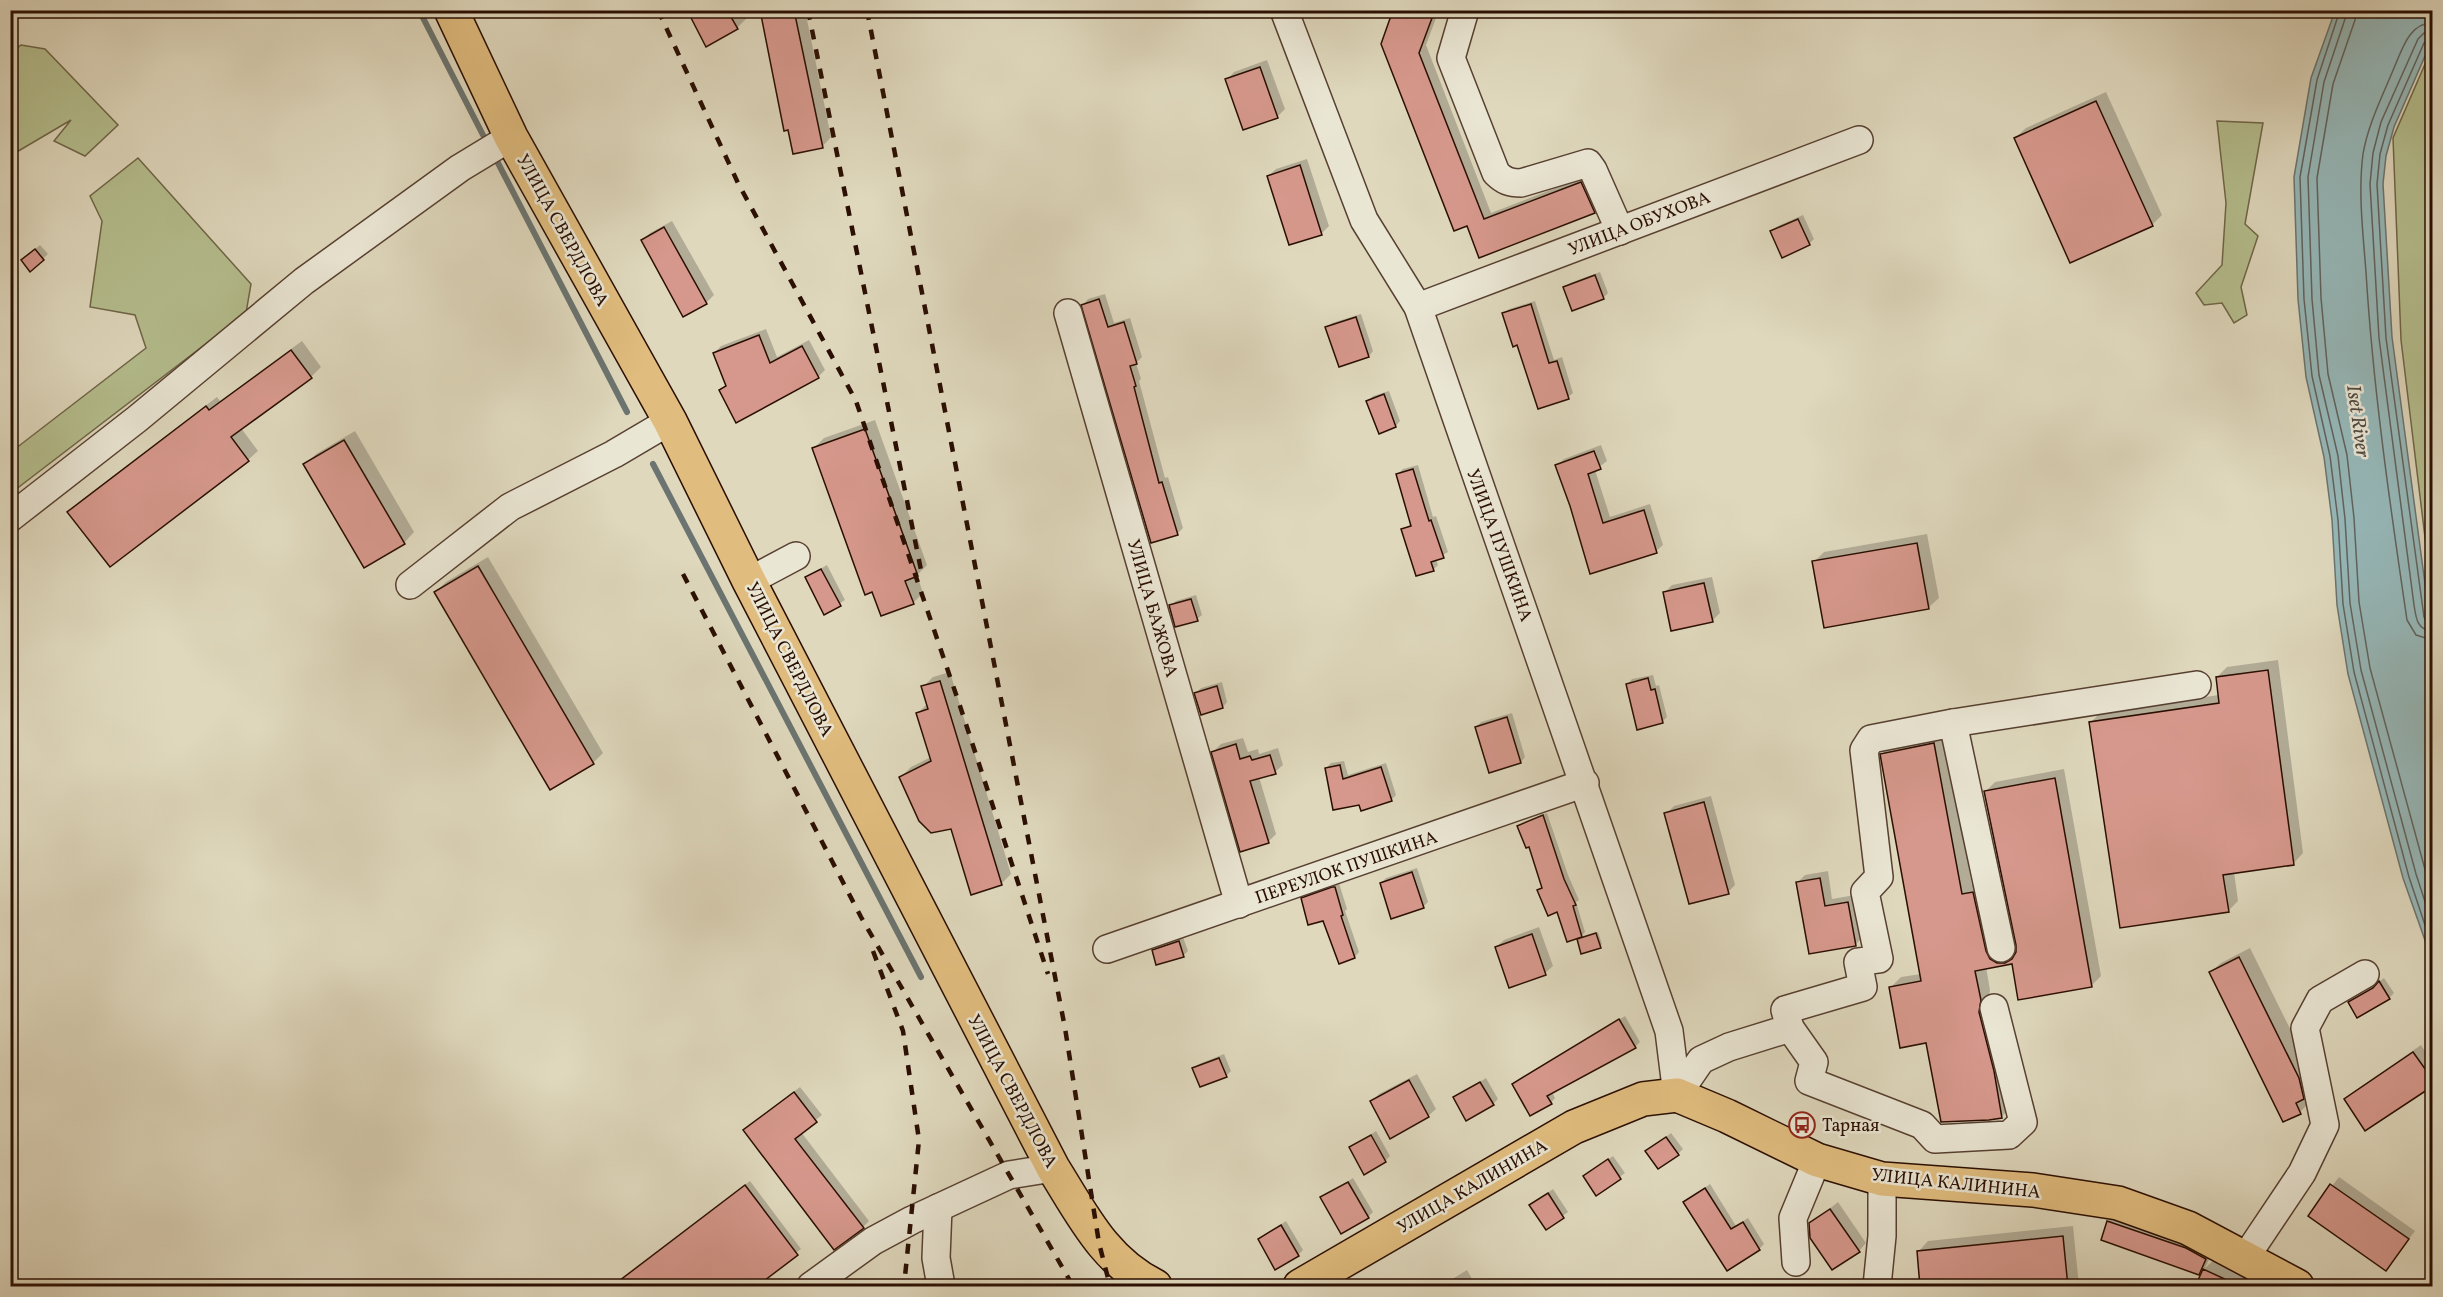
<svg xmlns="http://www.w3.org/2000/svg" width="2443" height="1297" viewBox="0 0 2443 1297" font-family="Vollkorn,serif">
	<rect width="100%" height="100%" fill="#dfd8bd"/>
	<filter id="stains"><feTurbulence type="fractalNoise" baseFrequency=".00333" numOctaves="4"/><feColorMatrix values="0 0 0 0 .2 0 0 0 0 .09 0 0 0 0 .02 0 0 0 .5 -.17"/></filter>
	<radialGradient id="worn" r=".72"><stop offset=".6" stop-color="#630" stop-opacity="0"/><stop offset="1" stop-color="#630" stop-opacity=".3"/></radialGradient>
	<g fill="#b5be8e" stroke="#706648" stroke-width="1.5">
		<polygon points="21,45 45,49 118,125 85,156 54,141 71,120 15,153 11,149 11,53"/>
		<polygon points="2432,48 2432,595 2401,340 2393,138"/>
		<polygon points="2217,121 2263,123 2245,224 2258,236 2241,287 2247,315 2234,323 2222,303 2204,305 2196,293 2222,265 2226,203"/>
		<polygon points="138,158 251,284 246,313 11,493 11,452 146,348 135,315 90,307 102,221 90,196"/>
	</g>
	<polygon fill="#96b8b9" stroke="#6b7470" stroke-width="1.5" points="2335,11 2432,11 2432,40 2394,127 2386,156 2383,184 2392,337 2432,636 2432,960 2403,878 2348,674 2337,605 2332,520 2324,457 2306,377 2298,299 2294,177 2311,78"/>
	<g fill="#0003">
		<polygon points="688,10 743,10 747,18 737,28"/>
		<polygon points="761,10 805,10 831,137 822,147"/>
		<polygon points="1202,10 1229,10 1205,19"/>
		<polygon points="1394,10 1439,10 1426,45 1491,213 1589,175 1602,204 1594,212 1480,256"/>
		<polygon points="1267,60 1285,109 1277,117 1227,80 1234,72"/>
		<polygon points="2106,92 2162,215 2152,225 2015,138 2026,128"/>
		<polygon points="1307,159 1329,226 1321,234 1268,176 1276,169"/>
		<polygon points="1803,215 1814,239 1809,244 1771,232 1776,227"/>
		<polygon points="672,221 714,295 706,303 642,241 650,233"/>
		<polygon points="40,245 48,254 31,270 28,255"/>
		<polygon points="1600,272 1608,293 1603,298 1565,288 1570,283"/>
		<polygon points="1105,294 1114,323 1130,318 1142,357 1136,363 1141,379 1139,381 1165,478 1168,477 1183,528 1177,534 1083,305 1088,299"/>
		<polygon points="1535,301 1554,360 1562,357 1573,393 1568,397 1517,344 1504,313 1509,309"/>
		<polygon points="1361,314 1373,351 1369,356 1327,328 1332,323"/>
		<polygon points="766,329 777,357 809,340 825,370 818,377 721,391 727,384 714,353 721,346"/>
		<polygon points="302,341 321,367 311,377 241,428 258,451 248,460 69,512 79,502 217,397 220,401"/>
		<polygon points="1389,391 1400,421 1396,426 1368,401 1373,396"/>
		<polygon points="875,420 927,565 917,575 923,593 913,603 814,448 824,438"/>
		<polygon points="355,431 414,532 404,543 365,566 305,465 316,454"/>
		<polygon points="1601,445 1607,461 1595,470 1610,517 1650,504 1663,545 1656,551 1591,572 1557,466 1564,459"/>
		<polygon points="1418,465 1433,517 1436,516 1448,552 1436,559 1438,565 1433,570 1403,530 1412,523 1398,474 1403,469"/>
		<polygon points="1927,534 1939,598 1928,608 1814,562 1824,552"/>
		<polygon points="488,557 603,753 593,763 436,592 446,582"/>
		<polygon points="827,565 845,600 825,613 806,577"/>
		<polygon points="1712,577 1720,613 1712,621 1664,593 1672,585"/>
		<polygon points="1196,595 1202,615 1197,619 1171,606 1176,601"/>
		<polygon points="2278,660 2303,853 2293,864 2234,872 2238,901 2228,911 2091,722 2101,712 2219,695 2217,677 2227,667"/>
		<polygon points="950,672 1011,874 1001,884 952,827 901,777 911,767 931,757 918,713 928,703 923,687 933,677"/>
		<polygon points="1653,675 1656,686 1659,685 1667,717 1662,722 1628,684 1632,679"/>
		<polygon points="1222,682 1227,702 1223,707 1196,693 1201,688"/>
		<polygon points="1512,713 1525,757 1521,762 1476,727 1481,722"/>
		<polygon points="1944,734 1972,885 1983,883 2007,954 2016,954 2018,945 1985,792 1995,782 2064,769 2101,976 2091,986 2013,962 1986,967 1990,990 1988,1001 2012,1107 2002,1116 1943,1121 1927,1041 1891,987 1901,977 1921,974 1882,754 1892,744"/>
		<polygon points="1243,738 1248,752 1258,749 1259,754 1278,748 1283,765 1275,772 1259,777 1276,834 1268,842 1213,752 1221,744"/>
		<polygon points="1344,761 1348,775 1386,763 1396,795 1391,800 1360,803 1326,768 1331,763"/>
		<polygon points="1711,796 1735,885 1728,892 1666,814 1674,806"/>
		<polygon points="1547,813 1568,875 1579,900 1576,902 1585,932 1582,936 1539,890 1543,886 1530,845 1519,826 1523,822"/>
		<polygon points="1417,868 1428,902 1423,907 1381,883 1386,878"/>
		<polygon points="1828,871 1832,899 1855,895 1863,937 1856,944 1797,883 1805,875"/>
		<polygon points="1339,883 1347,909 1345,911 1359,952 1355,957 1324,919 1302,899 1307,894"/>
		<polygon points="1539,927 1553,966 1545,973 1496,947 1504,940"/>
		<polygon points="1598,932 1602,944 1600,946 1578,940"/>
		<polygon points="1183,937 1188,951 1183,956 1153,951 1158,946"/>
		<polygon points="2250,948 2309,1067 2310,1102 2300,1112 2210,973 2221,963"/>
		<polygon points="2384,978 2394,993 2389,998 2350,1002"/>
		<polygon points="1625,1016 1640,1042 1635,1047 1552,1092 1555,1098 1551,1103 1514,1085"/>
		<polygon points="2421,1045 2432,1062 2432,1084 2346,1099 2353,1092"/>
		<polygon points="1224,1054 1231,1071 1226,1076 1194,1069 1199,1064"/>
		<polygon points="1417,1074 1436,1109 1428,1116 1372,1102 1379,1094"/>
		<polygon points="1486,1078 1498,1099 1493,1104 1455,1098"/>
		<polygon points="800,1087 822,1115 801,1132 869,1221 863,1227 751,1124"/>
		<polygon points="1376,1131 1390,1156 1385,1161 1351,1148"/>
		<polygon points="1671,1133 1683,1149 1678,1154 1647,1151"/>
		<polygon points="1613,1156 1625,1173 1597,1194 1585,1176"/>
		<polygon points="2339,1177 2415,1231 2386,1269 2310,1215"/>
		<polygon points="1353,1178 1373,1212 1368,1217 1322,1198"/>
		<polygon points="750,1181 801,1249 753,1286 612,1286"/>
		<polygon points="1710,1184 1736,1226 1748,1218 1764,1244 1759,1249 1685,1202"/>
		<polygon points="1553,1189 1568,1212 1546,1228 1531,1205"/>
		<polygon points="1838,1202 1866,1243 1859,1251 1811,1224"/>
		<polygon points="2115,1214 2213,1251 2205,1268 2214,1260 2273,1286 2196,1286 2206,1267 2199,1273 2108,1221"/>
		<polygon points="1286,1221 1303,1250 1298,1255 1259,1239"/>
		<polygon points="2073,1226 2079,1286 1922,1286 1918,1252 1928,1241"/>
		<polygon points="1467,1270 1476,1286 1441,1286"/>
	</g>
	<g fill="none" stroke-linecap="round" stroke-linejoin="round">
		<g stroke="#60635e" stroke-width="1.5">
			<polyline points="2340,10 2317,80 2300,177 2304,299 2312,376 2330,456 2338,520 2343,604 2354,672 2409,877 2432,946"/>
			<polyline points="2348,10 2324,82 2308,177 2312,299 2319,375 2338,456 2345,519 2350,603 2361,670 2416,874 2432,923"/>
			<polyline points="2357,10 2355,20 2333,84 2317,178 2321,298 2328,374 2347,455 2354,518 2359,602 2370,668 2432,895"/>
			<path d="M2432,23c-23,0 -30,27 -38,45 -11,27 -26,56 -31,86 -5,38 0,79 3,118 7,116 24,233 41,348l9,15 16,5"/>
			<path d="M2432,32l-8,1 -6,6 -37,83 -8,31 -3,31 9,154 35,267c2,13 3,25 18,26"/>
			<polyline points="2432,39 2424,43 2388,125 2380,154 2377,184 2386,338 2424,617 2427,622 2432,624"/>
		</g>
		<g stroke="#6b7470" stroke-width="6">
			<polyline points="419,10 483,135"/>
			<polyline points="498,163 627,412"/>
			<polyline points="653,464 921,977"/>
		</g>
	</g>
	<g fill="#d6988c" stroke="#2a0e02" stroke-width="1.5">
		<polygon points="687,10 727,10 738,29 706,47"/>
		<polygon points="760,10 794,10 823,148 793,154 788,130 784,131"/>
		<polygon points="1393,10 1435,10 1419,53 1484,219 1581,182 1595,213 1479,258 1467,226 1454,231 1381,44"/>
		<polygon points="1260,67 1278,118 1243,130 1225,79"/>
		<polygon points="2096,101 2153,226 2070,263 2014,138"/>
		<polygon points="1300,165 1322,235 1289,245 1267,176"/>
		<polygon points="1798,219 1810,245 1782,258 1770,231"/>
		<polygon points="664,227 707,304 683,317 641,240"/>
		<polygon points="35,249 44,260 30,272 21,260"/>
		<polygon points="1595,275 1604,299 1572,311 1563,287"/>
		<polygon points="1099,299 1108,327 1124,322 1137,364 1130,366 1136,386 1134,387 1159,483 1162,482 1178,535 1151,543 1081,305"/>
		<polygon points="1531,304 1549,363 1557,361 1569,399 1538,409 1517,345 1513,347 1502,313"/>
		<polygon points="1356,317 1369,357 1339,367 1325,327"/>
		<polygon points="759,335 770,363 802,346 819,378 736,423 719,390 726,386 713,353"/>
		<polygon points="291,350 312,378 231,437 249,461 110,567 67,512 206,406 209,410"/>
		<polygon points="1384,394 1396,427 1379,434 1366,401"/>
		<polygon points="865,429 918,576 905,581 914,604 881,616 872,592 865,595 812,448"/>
		<polygon points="344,440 405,544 364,568 303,464"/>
		<polygon points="1594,451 1601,469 1588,474 1603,523 1644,510 1657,553 1590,574 1570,506 1555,465"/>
		<polygon points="1413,469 1429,521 1431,520 1444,558 1431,562 1434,571 1416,576 1401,529 1411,526 1396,474"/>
		<polygon points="1917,543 1929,609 1824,628 1812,561"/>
		<polygon points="478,566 594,764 550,790 434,592"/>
		<polygon points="821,569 841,606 824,615 805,577"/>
		<polygon points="1704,583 1713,622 1671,631 1663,592"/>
		<polygon points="1191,599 1198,621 1175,627 1169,605"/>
		<polygon points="2268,670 2294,865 2223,875 2229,912 2120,928 2089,722 2219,703 2216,677"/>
		<polygon points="1648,678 1651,690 1655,689 1663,723 1637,730 1626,684"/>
		<polygon points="940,681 1002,885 971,895 951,829 931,833 919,821 899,777 931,761 916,713 928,709 921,686"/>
		<polygon points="1217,686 1223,708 1201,715 1194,693"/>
		<polygon points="1507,717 1521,763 1489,773 1475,727"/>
		<polygon points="1934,743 1962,894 1973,892 1986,951 1990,959 1997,963 2005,963 2012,959 2016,952 2016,945 1984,791 2055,778 2092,987 2018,1000 2012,964 1975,971 1981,1000 1979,1012 1994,1071 2002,1118 1989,1120 1941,1122 1926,1043 1900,1048 1889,987 1921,981 1880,754"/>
		<polygon points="1236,744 1240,759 1250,756 1252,760 1270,755 1276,774 1250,781 1269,843 1240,852 1211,752"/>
		<polygon points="1340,765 1343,779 1381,767 1392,801 1361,811 1359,805 1333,810 1325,768"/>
		<polygon points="1704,802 1729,894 1689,904 1664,813"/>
		<polygon points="1543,815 1564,879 1576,905 1573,906 1582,937 1567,942 1557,912 1548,916 1537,890 1542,888 1529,847 1526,848 1517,826"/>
		<polygon points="1412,872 1424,908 1391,919 1380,883"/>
		<polygon points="1820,878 1825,906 1848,902 1856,946 1809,954 1796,882"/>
		<polygon points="1332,887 1335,887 1343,915 1341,916 1355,958 1339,964 1323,921 1308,925 1301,898"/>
		<polygon points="1596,933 1601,948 1581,954 1577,939"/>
		<polygon points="1532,934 1546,975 1509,988 1495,947"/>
		<polygon points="1179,941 1184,957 1156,965 1152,950"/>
		<polygon points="2239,957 2299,1078 2304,1099 2296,1103 2301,1114 2283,1122 2209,972"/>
		<polygon points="2379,981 2390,999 2357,1018 2348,1002 2373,988"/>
		<polygon points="1619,1019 1636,1048 1547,1096 1552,1104 1530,1116 1512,1084"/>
		<polygon points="2413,1052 2433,1080 2433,1086 2365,1131 2344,1099"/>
		<polygon points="1219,1058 1227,1077 1200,1087 1192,1068"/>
		<polygon points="1409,1080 1429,1117 1390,1139 1370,1101"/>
		<polygon points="1480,1082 1494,1105 1466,1121 1453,1097"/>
		<polygon points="794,1092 817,1122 795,1139 864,1228 834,1250 743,1130"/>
		<polygon points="1371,1135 1386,1162 1364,1175 1349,1147"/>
		<polygon points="1666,1137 1679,1155 1658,1169 1645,1151"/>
		<polygon points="1608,1159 1621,1179 1596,1196 1583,1176"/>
		<polygon points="1348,1182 1369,1218 1341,1234 1320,1197"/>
		<polygon points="2330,1184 2409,1239 2386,1271 2308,1216"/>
		<polygon points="745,1185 798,1255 756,1287 611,1287"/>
		<polygon points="1705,1188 1731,1229 1743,1222 1760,1250 1727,1271 1683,1202"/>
		<polygon points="1548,1193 1564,1218 1546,1230 1529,1205"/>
		<polygon points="1830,1209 1860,1252 1832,1270 1810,1238 1809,1223"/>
		<polygon points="2107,1221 2186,1248 2206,1259 2199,1275 2101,1240"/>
		<polygon points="1281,1225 1299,1256 1275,1270 1258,1239"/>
		<polygon points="2063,1236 2068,1287 1920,1287 1917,1251"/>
		<polygon points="2203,1269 2242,1287 2195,1287"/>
	</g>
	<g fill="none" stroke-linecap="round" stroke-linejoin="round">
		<g stroke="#574031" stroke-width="30">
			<g id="minor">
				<polyline points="1284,10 1364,220 1418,307 1669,1031 1677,1095"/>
				<path d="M1465,10l-14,48 45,115c8,8 14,10 25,10l67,-20 5,7 27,61"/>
				<polyline points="1418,307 1859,140"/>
				<polyline points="1068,313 1239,904"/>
				<polyline points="10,518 137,419 304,281 460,168 511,137"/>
				<polyline points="749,581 796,556"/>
				<polyline points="410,585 510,507 614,454 670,421"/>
				<polyline points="1953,723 2197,685"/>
				<polyline points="1107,949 1585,783"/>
				<polyline points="1790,1028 1814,1062 1809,1081 1922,1125 1935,1139 2009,1135 2023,1122 1994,1008"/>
				<polyline points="1677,1095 1701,1060 1729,1047 1790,1028 1785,1010 1863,987 1858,962 1879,959 1865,892 1879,877 1864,750 1871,739 1953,723 2001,948"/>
				<polyline points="938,1208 936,1258 941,1286"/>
				<polyline points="2245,1258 2302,1173 2325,1125 2305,1028 2320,1000 2365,974"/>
				<polyline points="1796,1262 1793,1218 1817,1160"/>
				<polyline points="811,1286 873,1241 912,1220 1009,1175 1053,1168"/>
				<polyline points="1877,1286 1882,1236 1882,1179"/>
			</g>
		</g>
		<g stroke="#2a0e02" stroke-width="36">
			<g id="major">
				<path d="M451,10l60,127 159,284 79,160 304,587c29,46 51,93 102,118"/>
				<polyline points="1300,1286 1574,1127 1643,1099 1677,1095 1727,1116 1817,1160 1882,1179 2033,1190 2118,1203 2188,1228 2297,1286"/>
			</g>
		</g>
		<use href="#minor" stroke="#eae6d4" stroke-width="27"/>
		<use href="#major" stroke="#e0bc7e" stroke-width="33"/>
		<g stroke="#2a0e02" stroke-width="4.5" stroke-dasharray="10 10" stroke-linecap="butt">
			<polyline points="658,10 738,183 856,401 960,706 1048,974"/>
			<polyline points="808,10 922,575"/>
			<polyline points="867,10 1065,1028 1099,1243 1110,1286"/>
			<polyline points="683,574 861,917 1073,1286"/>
			<polyline points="873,951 903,1031 919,1140 904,1286"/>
		</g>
	</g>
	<defs>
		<g id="bus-ring" transform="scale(1.35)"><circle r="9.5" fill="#eae6d4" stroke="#8f2418" stroke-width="1.5"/><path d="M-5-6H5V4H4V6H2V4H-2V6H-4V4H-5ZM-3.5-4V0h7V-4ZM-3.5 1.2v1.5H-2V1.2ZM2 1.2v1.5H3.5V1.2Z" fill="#8f2418"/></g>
	</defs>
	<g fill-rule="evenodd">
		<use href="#bus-ring" x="1802" y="1125"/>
	</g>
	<g text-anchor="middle" stroke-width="5" stroke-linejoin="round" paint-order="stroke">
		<g font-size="18" fill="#2a0e02" stroke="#eae6d4">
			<text transform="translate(1639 223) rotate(-21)" y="6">УЛИЦА ОБУХОВА</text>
			<text transform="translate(563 230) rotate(61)" y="6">УЛИЦА СВЕРДЛОВА</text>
			<text transform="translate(1500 545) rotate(70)" y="6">УЛИЦА ПУШКИНА</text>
			<text transform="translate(1153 608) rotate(74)" y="6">УЛИЦА БАЖОВА</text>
			<text transform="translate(790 659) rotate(63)" y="6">УЛИЦА СВЕРДЛОВА</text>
			<text transform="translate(1346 867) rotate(-19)" y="6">ПЕРЕУЛОК ПУШКИНА</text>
			<text transform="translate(1013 1091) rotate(62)" y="6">УЛИЦА СВЕРДЛОВА</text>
			<text transform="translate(1956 1183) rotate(6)" y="6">УЛИЦА КАЛИНИНА</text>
			<text transform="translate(1472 1186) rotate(-30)" y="6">УЛИЦА КАЛИНИНА</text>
		</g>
		<g font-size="18" fill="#2a0e02" stroke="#eae6d4" text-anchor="start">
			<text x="1822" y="1131">Тарная</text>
		</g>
		<g font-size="20" font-style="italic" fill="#504a42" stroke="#eae6d4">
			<text transform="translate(2359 421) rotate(82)" y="7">Iset River</text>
		</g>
	</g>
	<rect width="2443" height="1297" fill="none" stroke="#dfd8bd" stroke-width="36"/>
	<rect x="12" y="12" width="2419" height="1273" fill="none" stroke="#2a0e02" stroke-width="3"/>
	<rect x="18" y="18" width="2407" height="1261" fill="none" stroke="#2a0e02" stroke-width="1.5"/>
	<rect width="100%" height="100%" filter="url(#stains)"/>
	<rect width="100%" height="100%" fill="url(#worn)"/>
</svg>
